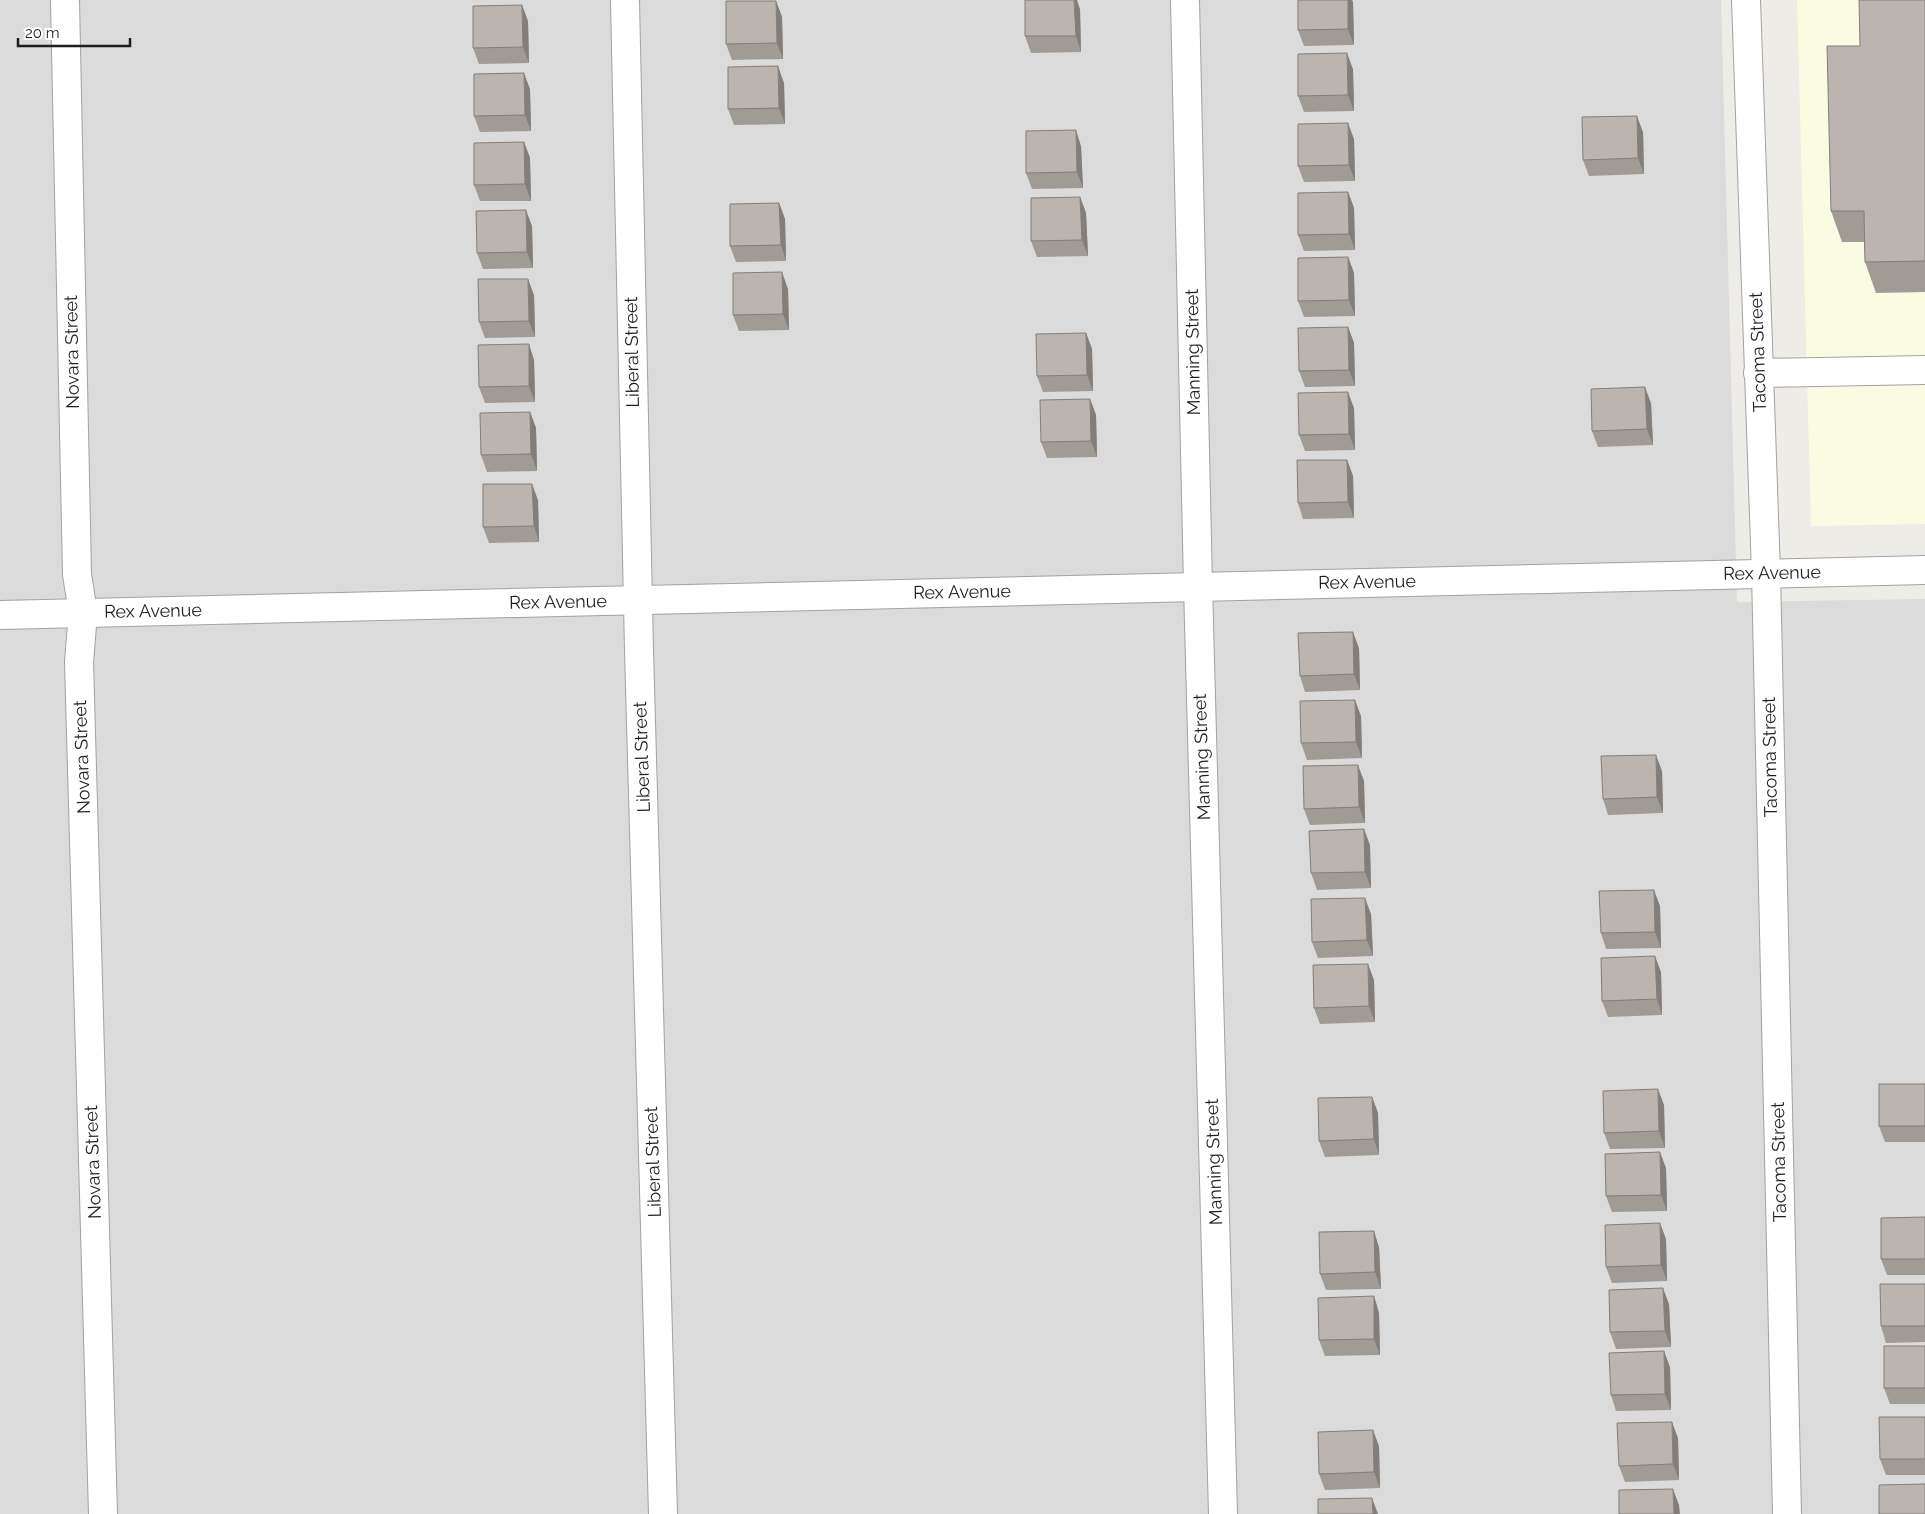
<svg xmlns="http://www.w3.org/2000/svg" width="1925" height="1514" viewBox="0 0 1925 1514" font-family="Raleway,sans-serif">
	<rect width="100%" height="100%" fill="#eeece6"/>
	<polygon fill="#dcdbdb" points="0,0 1721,0 1737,602 1925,599 1925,1514 0,1514"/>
	<polygon fill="#fafce1" points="1797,0 1925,0 1925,524 1811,526"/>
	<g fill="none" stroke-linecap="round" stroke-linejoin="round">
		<g stroke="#a2a2a2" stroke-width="30">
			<g id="minor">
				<polyline points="65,0 77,574 83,613 79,662 103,1514"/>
				<polyline points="625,0 639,650 663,1514"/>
				<polyline points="1185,0 1198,586 1223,1514"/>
				<polyline points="1746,0 1766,573 1787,1514"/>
				<polyline points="1758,373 1925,370"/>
				<polyline points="0,615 1925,570"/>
			</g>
		</g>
		<use href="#minor" stroke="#fff" stroke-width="28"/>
	</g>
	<g fill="#a19b96">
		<polygon points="1298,0 1352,0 1353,2 1354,45 1304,46 1298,30"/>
		<polygon points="1925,0 1925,292 1876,293 1865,262 1864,242 1842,242 1831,211 1860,46"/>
		<polygon points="776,1 782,17 783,59 732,60 726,44"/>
		<polygon points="1080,9 1081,52 1031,53 1025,36"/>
		<polygon points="528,21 529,63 479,64 473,48"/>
		<polygon points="1353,69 1354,111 1304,112 1298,96"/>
		<polygon points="784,83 785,124 734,125 728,109"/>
		<polygon points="530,89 531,131 480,132 474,116"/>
		<polygon points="1643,132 1644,174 1589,176 1583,160"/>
		<polygon points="1354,139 1355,181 1304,182 1298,166"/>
		<polygon points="524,142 530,158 531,201 480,201 474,185"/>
		<polygon points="1081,146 1083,188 1032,189 1026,173"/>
		<polygon points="1348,192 1354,208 1355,250 1304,251 1298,235"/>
		<polygon points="1080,197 1086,213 1088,256 1037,257 1031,241"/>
		<polygon points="779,203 785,219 786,261 736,262 730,246"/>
		<polygon points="532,226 533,268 483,269 477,253"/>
		<polygon points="1348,257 1354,273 1355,316 1304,317 1298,301"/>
		<polygon points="788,289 789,330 739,331 733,315"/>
		<polygon points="534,295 535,337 485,338 479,322"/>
		<polygon points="1348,327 1354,343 1355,386 1305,387 1299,371"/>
		<polygon points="1086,333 1092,349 1093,391 1043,392 1037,376"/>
		<polygon points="534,360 535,402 485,403 479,387"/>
		<polygon points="1090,399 1096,415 1097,457 1047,458 1041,442"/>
		<polygon points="1651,403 1653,445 1598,447 1592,431"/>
		<polygon points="1354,408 1355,450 1305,451 1299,435"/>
		<polygon points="530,412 536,428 537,471 487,472 481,455"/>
		<polygon points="1347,460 1353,476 1354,518 1303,519 1298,503"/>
		<polygon points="538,500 539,542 489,543 483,527"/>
		<polygon points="1359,648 1360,690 1305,692 1300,676"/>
		<polygon points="1361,716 1362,758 1307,760 1301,743"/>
		<polygon points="1662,771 1663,813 1608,815 1603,799"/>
		<polygon points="1364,781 1365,823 1310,825 1304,809"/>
		<polygon points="1370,845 1371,888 1317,890 1311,873"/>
		<polygon points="1660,906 1661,948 1606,949 1601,933"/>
		<polygon points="1371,914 1373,956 1318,958 1312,942"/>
		<polygon points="1661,972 1662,1015 1608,1017 1602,1001"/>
		<polygon points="1374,980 1375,1022 1320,1024 1314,1008"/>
		<polygon points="1925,1084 1925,1142 1885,1142 1879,1126"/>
		<polygon points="1372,1097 1378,1113 1379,1155 1325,1157 1319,1141"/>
		<polygon points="1664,1105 1665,1148 1610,1149 1604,1133"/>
		<polygon points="1666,1168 1667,1211 1612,1212 1606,1196"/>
		<polygon points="1925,1217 1925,1275 1887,1275 1881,1259"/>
		<polygon points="1666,1239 1667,1281 1612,1283 1606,1267"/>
		<polygon points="1379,1247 1381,1289 1326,1290 1320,1274"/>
		<polygon points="1925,1284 1925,1342 1886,1343 1881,1326"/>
		<polygon points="1374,1296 1379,1313 1380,1355 1325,1356 1319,1340"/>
		<polygon points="1669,1304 1671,1347 1616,1349 1610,1332"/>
		<polygon points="1925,1346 1925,1404 1890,1404 1884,1388"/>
		<polygon points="1670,1367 1671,1410 1616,1411 1611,1395"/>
		<polygon points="1925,1417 1925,1475 1886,1475 1880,1459"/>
		<polygon points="1678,1438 1679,1480 1625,1482 1619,1466"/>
		<polygon points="1379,1446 1380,1488 1325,1490 1319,1474"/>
	</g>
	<g fill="#837e7a">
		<polygon points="1074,0 1077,0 1080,9 1081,52 1076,36"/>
		<polygon points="1348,0 1352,0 1353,2 1354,45 1348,29"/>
		<polygon points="776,1 782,17 783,59 777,43"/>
		<polygon points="522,5 528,21 529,63 523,47"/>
		<polygon points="1347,53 1353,69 1354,111 1348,95"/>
		<polygon points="778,66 784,83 785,124 779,108"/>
		<polygon points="524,73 530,89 531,131 525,115"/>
		<polygon points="1637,116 1643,132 1644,174 1638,158"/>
		<polygon points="1348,123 1354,139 1355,181 1349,165"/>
		<polygon points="1076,130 1081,146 1083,188 1077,172"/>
		<polygon points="524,142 530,158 531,201 525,184"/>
		<polygon points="1348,192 1354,208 1355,250 1349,234"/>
		<polygon points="1080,197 1086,213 1088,256 1082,240"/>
		<polygon points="779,203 785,219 786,261 781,245"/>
		<polygon points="526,210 532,226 533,268 527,252"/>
		<polygon points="1348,257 1354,273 1355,316 1349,300"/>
		<polygon points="782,272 788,289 789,330 783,314"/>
		<polygon points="528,279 534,295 535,337 529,321"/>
		<polygon points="1348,327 1354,343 1355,386 1349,370"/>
		<polygon points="1086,333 1092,349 1093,391 1087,375"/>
		<polygon points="529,344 534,360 535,402 529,386"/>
		<polygon points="1645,387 1651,403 1653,445 1647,429"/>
		<polygon points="1348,392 1354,408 1355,450 1349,434"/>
		<polygon points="1090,399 1096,415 1097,457 1091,441"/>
		<polygon points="530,412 536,428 537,471 531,454"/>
		<polygon points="1347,460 1353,476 1354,518 1348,502"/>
		<polygon points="532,484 538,500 539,542 534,526"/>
		<polygon points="1353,632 1359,648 1360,690 1354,674"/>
		<polygon points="1355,700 1361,716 1362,758 1356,742"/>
		<polygon points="1656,755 1662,771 1663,813 1657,797"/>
		<polygon points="1358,765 1364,781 1365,823 1359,807"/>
		<polygon points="1364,829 1370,845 1371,888 1365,872"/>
		<polygon points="1654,890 1660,906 1661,948 1655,932"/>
		<polygon points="1365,898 1371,914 1373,956 1367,940"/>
		<polygon points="1655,956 1661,972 1662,1015 1657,999"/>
		<polygon points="1368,964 1374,980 1375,1022 1369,1006"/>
		<polygon points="1658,1089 1664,1105 1665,1148 1659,1131"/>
		<polygon points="1372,1097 1378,1113 1379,1155 1374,1139"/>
		<polygon points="1660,1152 1666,1168 1667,1211 1661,1195"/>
		<polygon points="1660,1223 1666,1239 1667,1281 1661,1265"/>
		<polygon points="1374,1231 1379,1247 1381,1289 1375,1272"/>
		<polygon points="1663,1288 1669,1304 1671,1347 1665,1331"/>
		<polygon points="1374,1296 1379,1313 1380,1355 1374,1339"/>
		<polygon points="1664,1351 1670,1367 1671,1410 1665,1394"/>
		<polygon points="1672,1422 1678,1438 1679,1480 1673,1464"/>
		<polygon points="1373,1430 1379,1446 1380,1488 1374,1472"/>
		<polygon points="1673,1489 1679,1505 1680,1514 1674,1514"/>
		<polygon points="1372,1498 1378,1514 1373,1514"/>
	</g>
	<g fill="#bbb4af" stroke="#837e7a">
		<polygon points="1025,0 1074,0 1076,36 1025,36"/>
		<polygon points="1298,0 1348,0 1348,29 1298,30"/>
		<polygon points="1859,0 1925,0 1925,261 1865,262 1864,211 1831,211 1827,46 1860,46"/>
		<polygon points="726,1 776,1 777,43 726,44"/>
		<polygon points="522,5 523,47 473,48 473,6"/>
		<polygon points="1347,53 1348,95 1298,96 1298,54"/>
		<polygon points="778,66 779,108 728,109 728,67"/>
		<polygon points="524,73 525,115 474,116 474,74"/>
		<polygon points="1637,116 1638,158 1583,160 1582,117"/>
		<polygon points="1348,123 1349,165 1298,166 1298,124"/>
		<polygon points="1076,130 1077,172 1026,173 1026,131"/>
		<polygon points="524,142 525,184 474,185 474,143"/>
		<polygon points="1348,192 1349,234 1298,235 1298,193"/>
		<polygon points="1080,197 1082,240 1031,241 1031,198"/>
		<polygon points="779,203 781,245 730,246 730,204"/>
		<polygon points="526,210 527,252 477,253 476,211"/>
		<polygon points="1348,257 1349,300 1298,301 1298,258"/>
		<polygon points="782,272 783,314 733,315 733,273"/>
		<polygon points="478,279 528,279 529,321 479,322"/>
		<polygon points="1348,327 1349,370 1299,371 1298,328"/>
		<polygon points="1086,333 1087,375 1037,376 1036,334"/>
		<polygon points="529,344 529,386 479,387 478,345"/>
		<polygon points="1645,387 1647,429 1592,431 1591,389"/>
		<polygon points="1348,392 1349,434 1299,435 1298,393"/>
		<polygon points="1090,399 1091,441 1041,442 1040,400"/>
		<polygon points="530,412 531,454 481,455 480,413"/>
		<polygon points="1297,460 1347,460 1348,502 1298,503"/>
		<polygon points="483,484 532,484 534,526 483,527"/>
		<polygon points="1353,632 1354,674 1300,676 1298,633"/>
		<polygon points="1355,700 1356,742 1301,743 1300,701"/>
		<polygon points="1656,755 1657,797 1603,799 1601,756"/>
		<polygon points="1358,765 1359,807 1304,809 1303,766"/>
		<polygon points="1364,829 1365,872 1311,873 1309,831"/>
		<polygon points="1654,890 1655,932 1601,933 1599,891"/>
		<polygon points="1365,898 1367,940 1312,942 1311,899"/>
		<polygon points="1655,956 1657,999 1602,1001 1601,958"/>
		<polygon points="1368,964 1369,1006 1314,1008 1313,965"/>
		<rect x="1879" y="1084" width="46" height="42"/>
		<polygon points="1658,1089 1659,1131 1604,1133 1603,1091"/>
		<polygon points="1372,1097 1374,1139 1319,1141 1318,1098"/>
		<polygon points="1660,1152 1661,1195 1606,1196 1605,1154"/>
		<polygon points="1925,1217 1925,1259 1881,1259 1881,1218"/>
		<polygon points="1660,1223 1661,1265 1606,1267 1605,1225"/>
		<polygon points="1374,1231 1375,1272 1320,1274 1319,1232"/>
		<polygon points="1880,1284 1925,1284 1925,1326 1881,1326"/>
		<polygon points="1663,1288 1665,1331 1610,1332 1609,1290"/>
		<polygon points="1374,1296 1374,1339 1319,1340 1318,1298"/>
		<rect x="1884" y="1346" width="41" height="42"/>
		<polygon points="1664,1351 1665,1394 1611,1395 1609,1353"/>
		<polygon points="1879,1417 1925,1417 1925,1459 1880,1459"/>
		<polygon points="1672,1422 1673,1464 1619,1466 1617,1423"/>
		<polygon points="1373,1430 1374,1472 1319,1474 1318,1432"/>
		<polygon points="1925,1484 1925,1514 1879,1514 1879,1485"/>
		<polygon points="1673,1489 1674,1514 1619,1514 1619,1490"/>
		<polygon points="1372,1498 1373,1514 1318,1514 1318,1499"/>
	</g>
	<g text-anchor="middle" stroke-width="4" stroke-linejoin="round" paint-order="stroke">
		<g font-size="18" fill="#1e1e1e" stroke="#fff">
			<text transform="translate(72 352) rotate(-91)" y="6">Novara Street</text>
			<text transform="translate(632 352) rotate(-91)" y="6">Liberal Street</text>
			<text transform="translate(1193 352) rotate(-91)" y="6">Manning Street</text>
			<text transform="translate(1758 352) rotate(-92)" y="6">Tacoma Street</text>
			<text transform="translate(1772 573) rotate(-1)" y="6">Rex Avenue</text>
			<text transform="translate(1367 582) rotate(-1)" y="6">Rex Avenue</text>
			<text transform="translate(962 592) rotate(-1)" y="6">Rex Avenue</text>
			<text transform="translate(558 602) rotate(-1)" y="6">Rex Avenue</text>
			<text transform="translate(153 611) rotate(-1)" y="6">Rex Avenue</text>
			<text transform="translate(82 757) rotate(-92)" y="6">Novara Street</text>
			<text transform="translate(642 757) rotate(-92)" y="6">Liberal Street</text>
			<text transform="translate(1202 757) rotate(-92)" y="6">Manning Street</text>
			<text transform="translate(1770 757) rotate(-91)" y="6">Tacoma Street</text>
			<text transform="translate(93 1162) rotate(-92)" y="6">Novara Street</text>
			<text transform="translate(653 1162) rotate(-92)" y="6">Liberal Street</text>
			<text transform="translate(1214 1162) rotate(-92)" y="6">Manning Street</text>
			<text transform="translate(1779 1162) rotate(-91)" y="6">Tacoma Street</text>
		</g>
	</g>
	<path d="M18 38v8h112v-8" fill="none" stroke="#1e1e1e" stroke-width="2.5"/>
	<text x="25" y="38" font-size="15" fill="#1e1e1e" stroke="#ffffff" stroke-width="4" paint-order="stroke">20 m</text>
</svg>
